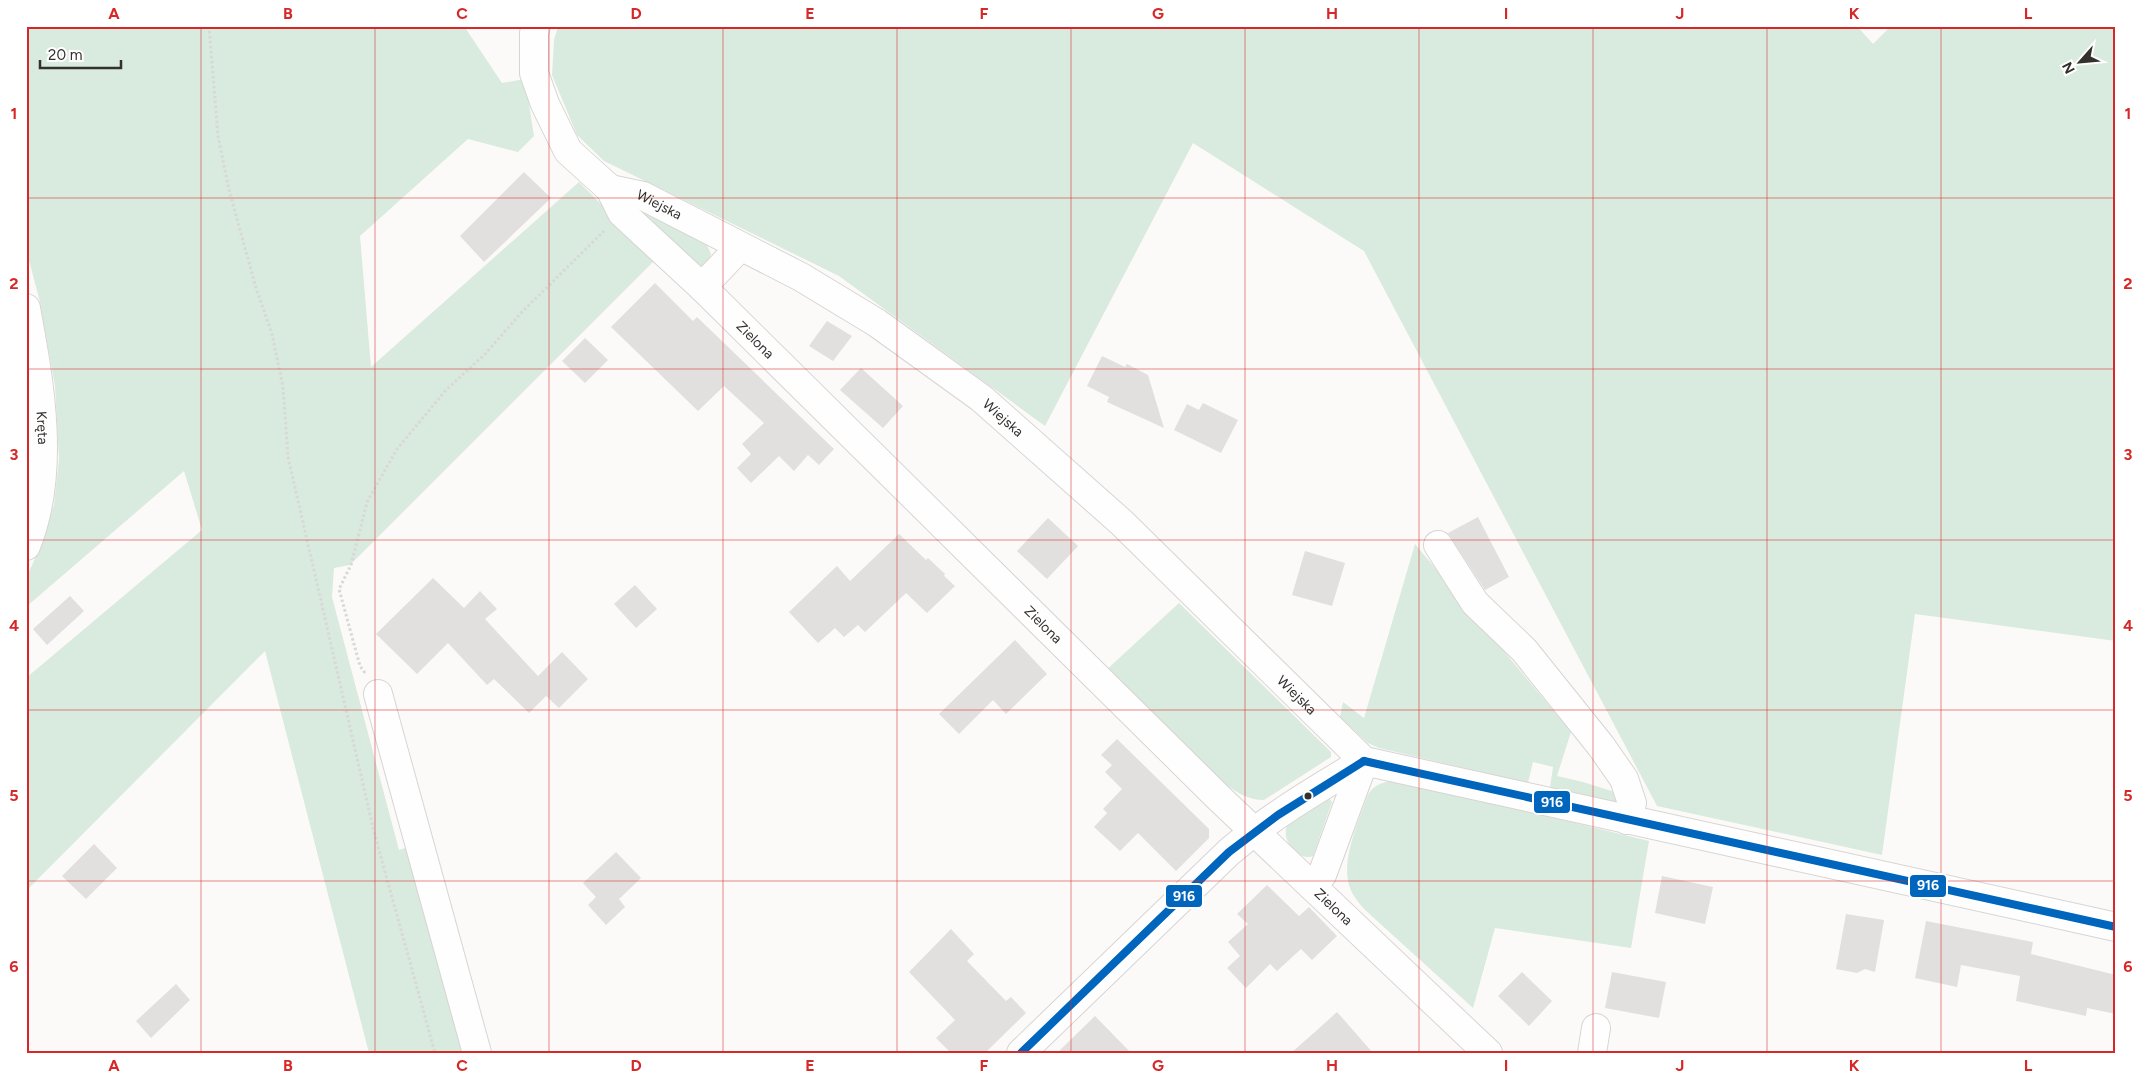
<svg xmlns="http://www.w3.org/2000/svg" width="2142" height="1079" viewBox="0 0 2142 1079" font-family="Figtree,sans-serif">
	<rect width="100%" height="100%" fill="#fcfaf8"/>
	<g fill="#d9eade">
		<polygon points="26,26 464,26 502,83 525,79 534,136 518,152 468,139 360,236 371,367 579,182 656,259 350,565 334,568 332,597 399,850 414,845 470,1053 369,1053 265,651 26,891 26,678 202,530 184,471 26,607 26,578 39,550 54,505 59,459 55,386 40,302 26,249"/>
		<polygon points="558,26 1857,26 1873,44 1891,26 2116,26 2116,641 1915,614 1882,855 1657,806 1364,251 1193,143 1045,426 839,276 604,161 577,135 552,75 554,40"/>
		<polygon points="643,211 706,243 711,254 709,260 700,269 640,216"/>
		<polygon points="26,387 30,420 26,512"/>
		<polygon points="1415,544 1571,732 1557,776 1583,782 1618,793 1620,803 1550,788 1553,767 1533,762 1528,783 1379,748 1368,743 1340,717 1343,702 1364,718"/>
		<path d="M1179,603l152,149v5l-67,43c-16,0 -26,-7 -39,-16l-5,4 -117,-115z"/>
		<path d="M1398,780l251,61 -18,107 -136,-20 -22,80 -109,-99c-3,-4 -7,-8 -10,-13 -18,-27 4,-72 13,-99 6,-13 18,-16 31,-17z"/>
		<path d="M1329,798l3,4 -19,54c-15,6 -34,-18 -25,-32z"/>
	</g>
	<g fill="#e2e0de">
		<polygon points="524,172 551,198 484,262 460,236"/>
		<polygon points="655,283 693,321 697,317 834,449 819,465 808,455 794,471 779,456 751,483 737,468 751,454 742,444 764,423 724,386 698,411 611,327"/>
		<polygon points="827,321 852,336 833,361 809,346"/>
		<polygon points="585,338 608,360 585,383 562,361"/>
		<polygon points="1102,356 1125,367 1127,364 1148,375 1164,428 1107,402 1109,397 1087,386"/>
		<polygon points="861,368 903,406 883,428 840,390"/>
		<polygon points="1203,403 1238,420 1221,453 1174,430 1187,404 1199,410"/>
		<polygon points="1478,517 1509,577 1485,590 1448,533"/>
		<polygon points="1048,518 1078,546 1047,579 1017,551"/>
		<polygon points="899,534 926,560 928,558 945,574 944,576 955,586 927,613 906,593 865,632 858,625 844,637 835,628 818,643 789,612 837,566 850,581"/>
		<polygon points="1305,551 1345,563 1332,606 1292,595"/>
		<polygon points="433,578 464,608 480,591 497,609 485,619 538,676 562,652 588,679 559,708 546,696 529,713 494,679 487,685 448,643 417,674 376,634"/>
		<polygon points="635,585 657,609 636,628 614,604"/>
		<polygon points="70,596 84,611 47,645 33,629"/>
		<polygon points="1015,640 1047,674 1006,714 993,700 959,734 939,714"/>
		<polygon points="1117,739 1209,829 1209,838 1176,871 1138,833 1120,851 1094,827 1107,813 1103,809 1122,789 1105,772 1112,765 1101,755"/>
		<polygon points="94,844 117,868 86,899 62,876"/>
		<polygon points="616,852 641,878 619,899 625,907 606,925 588,905 596,897 583,883"/>
		<polygon points="1662,876 1713,887 1705,924 1655,913"/>
		<polygon points="1267,885 1299,916 1309,907 1337,936 1312,960 1301,949 1277,971 1270,964 1246,988 1227,968 1240,956 1228,942 1248,924 1237,914"/>
		<polygon points="1846,914 1884,920 1875,972 1865,969 1857,973 1836,969"/>
		<polygon points="1926,921 2033,942 2031,954 2116,975 2116,1014 2087,1008 2086,1016 2016,1001 2020,976 1961,965 1957,987 1915,978"/>
		<polygon points="951,929 974,954 967,961 1006,1001 1011,997 1026,1013 985,1053 951,1053 936,1038 955,1020 909,972"/>
		<polygon points="1522,972 1552,1001 1529,1026 1498,996"/>
		<polygon points="1612,972 1666,982 1659,1018 1605,1008"/>
		<polygon points="176,984 190,1000 151,1038 136,1021"/>
		<polygon points="1337,1012 1373,1053 1291,1053 1316,1031"/>
		<polygon points="1095,1016 1131,1053 1057,1053"/>
	</g>
	<g fill="none" stroke-linecap="round" stroke-linejoin="round">
		<g stroke="#d7d5d3" stroke-width="30">
			<g id="minor">
				<path id="s1" d="M536,26l-2,7v40l11,31 23,47 42,38 12,24 80,74 517,511 269,255"/>
				<path id="s2" d="M610,189l33,7 158,81 76,46 104,75 140,124 243,239 752,166"/>
				<polyline points="702,287 740,247"/>
				<path id="s3" d="M26,308c14,76 30,164 0,238"/>
				<polyline points="1438,545 1475,603 1524,650 1601,746 1624,779 1632,803 1627,820"/>
				<polyline points="378,694 477,1053"/>
				<polyline points="1311,885 1322,875 1364,761"/>
				<path d="M1021,1053l208,-201c42,-36 88,-63 135,-91"/>
				<polyline points="1592,1053 1596,1028"/>
			</g>
		</g>
		<g stroke="#d8d8d8" stroke-width="3" stroke-dasharray="2.5 2.5" stroke-linecap="butt">
			<polyline points="209,26 218,136 229,190 256,288 272,334 283,387 288,457 374,832 435,1053"/>
			<polyline points="365,673 360,666 339,589 351,565 367,502 397,449 446,390 486,353 521,313 604,231"/>
		</g>
		<use href="#minor" stroke="#fffefe" stroke-width="28"/>
		<g stroke="#fff" stroke-width="11">
			<g id="bus-1">
				<polyline points="1364,761 2116,927"/>
				<polyline points="1021,1053 1229,852 1278,815 1364,761"/>
			</g>
		</g>
		<use href="#bus-1" stroke="#0065bd" stroke-width="8"/>
	</g>
	<path fill="none" stroke="#d62828" stroke-width="1" stroke-opacity="0.55" d="M201,26v1027M375,26v1027M549,26v1027M723,26v1027M897,26v1027M1071,26v1027M1245,26v1027M1419,26v1027M1593,26v1027M1767,26v1027M1941,26v1027M26,198h2090M26,369h2090M26,540h2090M26,710h2090M26,881h2090"/>
	<circle fill="#33302e" stroke="#fff" stroke-width="2" cx="1308" cy="796" r="4.5"/>
	<g text-anchor="middle" stroke-width="4.5" stroke-linejoin="round" paint-order="stroke">
		<g font-size="14" fill="#33302e" stroke="#fff">
			<text dy="5" stroke="none"><textPath href="#s2" startOffset="52">Wiejska</textPath></text>
			<text dy="5" stroke="none"><textPath href="#s1" startOffset="400">Zielona</textPath></text>
			<text dy="5" stroke="none"><textPath href="#s2" startOffset="458">Wiejska</textPath></text>
			<text dy="5" stroke="none"><textPath href="#s3" startOffset="121">Kręta</textPath></text>
			<text dy="5" stroke="none"><textPath href="#s1" startOffset="805">Zielona</textPath></text>
			<text dy="5" stroke="none"><textPath href="#s2" startOffset="862">Wiejska</textPath></text>
			<text dy="5" stroke="none"><textPath href="#s1" startOffset="1210">Zielona</textPath></text>
		</g>
	</g>
	<g stroke="#fff" stroke-width="2">
		<rect x="1533" y="790" width="38" height="24" rx="5" fill="#0065bd"/>
		<rect x="1909" y="874" width="38" height="24" rx="5" fill="#0065bd"/>
		<rect x="1165" y="884" width="38" height="24" rx="5" fill="#0065bd"/>
	</g>
	<g font-size="14" text-anchor="middle" font-weight="bold" fill="#fff">
		<text x="1552" y="807">916</text>
		<text x="1928" y="890">916</text>
		<text x="1184" y="901">916</text>
	</g>
	<rect width="2142" height="1079" fill="none" stroke="#ffffff" stroke-width="55"/>
	<g transform="translate(2080 62) rotate(243)" stroke="#ffffff" stroke-width="4" paint-order="stroke">
	<path d="M0-4L9 19L0 12L-9 19Z" fill="#33302e"/>
	<text y="-8" font-size="14" font-weight="bold" text-anchor="middle" fill="#33302e">N</text>
	</g>
	<path d="M40 60v8h81v-8" fill="none" stroke="#33302e" stroke-width="2.5"/>
	<text x="48" y="60" font-size="15" fill="#33302e" stroke="#ffffff" stroke-width="4" paint-order="stroke">20 m</text>
	<rect x="28" y="28" width="2086" height="1024" fill="none" stroke="#d62828" stroke-width="2"/>
	<g font-size="16" text-anchor="middle" font-weight="bold" fill="#d62828">
		<text x="114" y="19">A</text>
		<text x="288" y="19">B</text>
		<text x="462" y="19">C</text>
		<text x="636" y="19">D</text>
		<text x="810" y="19">E</text>
		<text x="984" y="19">F</text>
		<text x="1158" y="19">G</text>
		<text x="1332" y="19">H</text>
		<text x="1506" y="19">I</text>
		<text x="1680" y="19">J</text>
		<text x="1854" y="19">K</text>
		<text x="2028" y="19">L</text>
		<text x="14" y="119">1</text>
		<text x="2128" y="119">1</text>
		<text x="14" y="289">2</text>
		<text x="2128" y="289">2</text>
		<text x="14" y="460">3</text>
		<text x="2128" y="460">3</text>
		<text x="14" y="631">4</text>
		<text x="2128" y="631">4</text>
		<text x="14" y="801">5</text>
		<text x="2128" y="801">5</text>
		<text x="14" y="972">6</text>
		<text x="2128" y="972">6</text>
		<text x="114" y="1071">A</text>
		<text x="288" y="1071">B</text>
		<text x="462" y="1071">C</text>
		<text x="636" y="1071">D</text>
		<text x="810" y="1071">E</text>
		<text x="984" y="1071">F</text>
		<text x="1158" y="1071">G</text>
		<text x="1332" y="1071">H</text>
		<text x="1506" y="1071">I</text>
		<text x="1680" y="1071">J</text>
		<text x="1854" y="1071">K</text>
		<text x="2028" y="1071">L</text>
	</g>
</svg>
